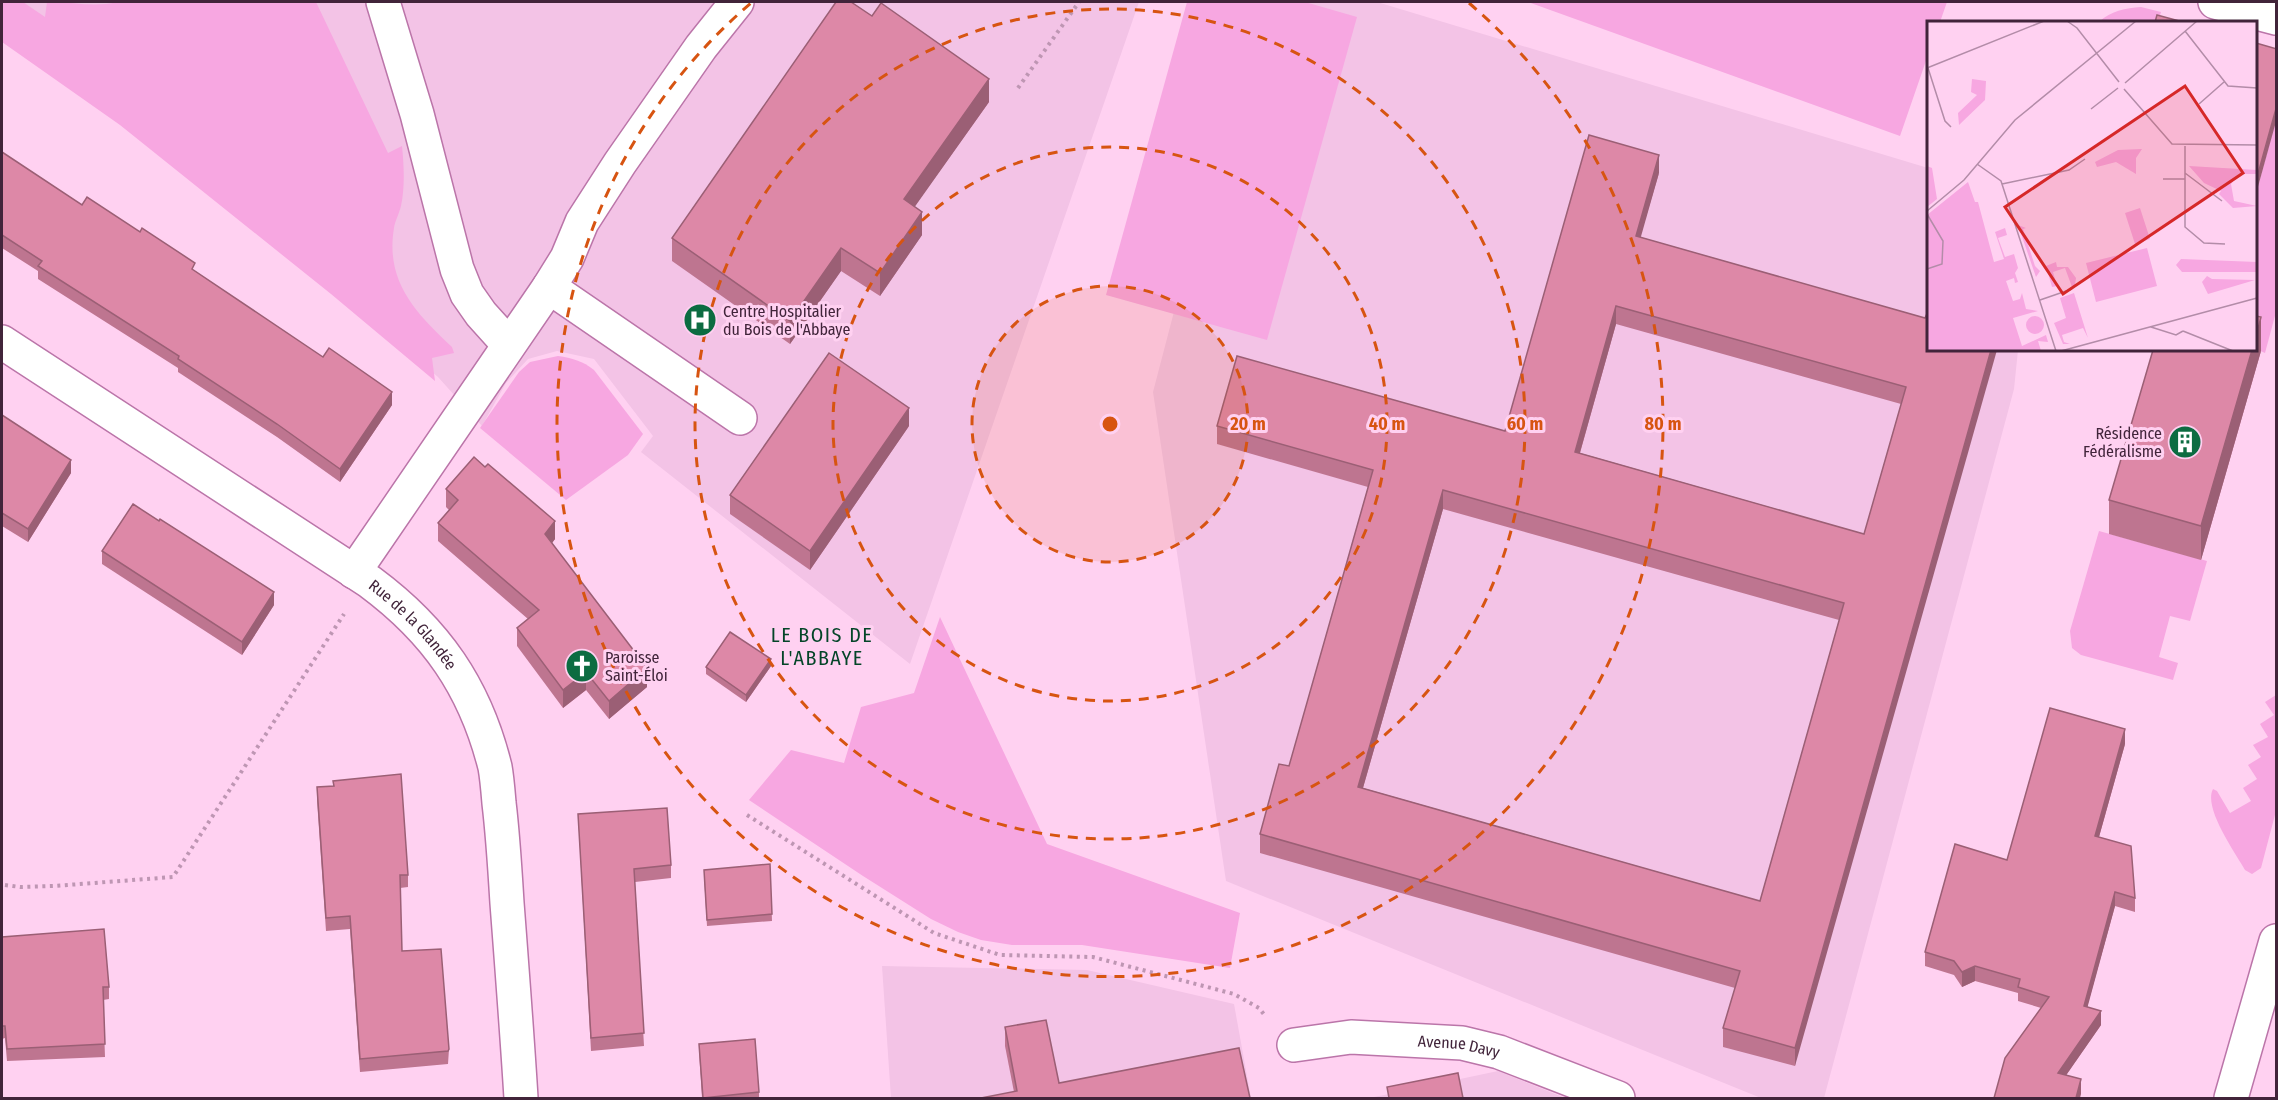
<svg xmlns="http://www.w3.org/2000/svg" width="2278" height="1100" viewBox="0 0 2278 1100" font-family="'Fira Sans Condensed',sans-serif">
	<rect width="100%" height="100%" fill="#ffd1f1"/>
	<g fill="#f3c3e6">
		<polygon points="2,2 1139,2 910,664 641,452 653,436 594,359 557,351 528,359 506,383 482,426 438,377"/>
		<polygon points="1255,2 1377,2 1928,168 1928,350 2018,350 2014,389 1824,1098 1761,1098 1226,881 1153,392"/>
		<polygon points="882,966 1087,970 1234,1004 1251,1098 891,1098"/>
		<polygon points="1498,1071 1565,1098 1369,1098 1394,1093"/>
	</g>
	<g fill="#f7a7e1">
		<path d="M2,2h21l22,15 2,-15c24,-1 46,6 70,0h199l72,151 14,-7c2,20 3,41 -1,60 -2,8 -6,15 -7,22 -9,54 22,85 58,119l2,6 -22,5 3,23 -104,-87 -211,-169 -118,-83z"/>
		<polygon points="1187,2 1305,2 1357,17 1267,340 1106,295"/>
		<polygon points="1528,2 1947,2 1940,22 1928,22 1928,55 1900,136"/>
		<path d="M2141,7l20,5 -3,10h-59c11,-11 27,-14 42,-15z"/>
		<polygon points="2276,119 2276,312 2265,353 2256,349 2256,194"/>
		<path d="M558,356c14,2 25,5 36,14l49,64 -15,21 -62,45 -86,-72 39,-56 11,-10z"/>
		<polygon points="2099,531 2207,561 2190,621 2170,616 2159,657 2178,663 2173,680 2081,655 2072,648 2070,631"/>
		<polygon points="940,617 1047,844 1240,913 1230,968 1082,945 1012,945 981,940 958,932 931,919 863,876 749,800 791,750 844,763 861,707 914,693"/>
		<path d="M2276,695v116l-15,57 -9,6 -7,-4c-10,-18 -42,-62 -32,-81l4,2 13,22 21,-12 -8,-13 14,-9 -9,-14 13,-8 -8,-12 15,-8 -8,-13 14,-9 -9,-13z"/>
	</g>
	<g fill="none" stroke-linecap="round" stroke-linejoin="round">
		<g stroke="#bb75a9" stroke-width="36">
			<g id="minor">
				<polyline points="383,2 417,114 457,269 467,294 481,314 508,344"/>
				<polyline points="2215,2 2276,18"/>
				<polyline points="549,287 740,418"/>
				<path id="s1" d="M2,342l368,240c66,49 105,105 125,185 2,11 3,24 4,36 4,33 6,67 8,100 5,65 10,130 14,195"/>
				<polyline points="354,572 549,287 567,258 582,222 620,163 701,47 737,2"/>
				<path id="s2" d="M1294,1045l57,-8 111,6 37,9 119,46"/>
				<polyline points="2231,1098 2276,941"/>
			</g>
		</g>
		<g stroke="#be96b3" stroke-width="4" stroke-dasharray="3 4.5" stroke-linecap="butt">
			<polyline points="1018,88 1079,2"/>
			<polyline points="747,815 934,933 1000,955 1093,957 1234,994 1259,1008 1266,1017"/>
			<polyline points="5,885 20,887 54,886 173,877 344,614"/>
		</g>
		<use href="#minor" stroke="#fff" stroke-width="33"/>
	</g>
	<g fill="#be7590" fill-rule="evenodd">
		<polygon points="989,102 914,207 922,235 880,296 841,271 790,344 672,261 672,238"/>
		<polygon points="2,152 82,205 195,271 392,405 340,482 277,437 178,372 178,368 38,279 38,271 2,248"/>
		<path d="M1659,173l-19,64 285,81 -130,748 -72,-19v-19l12,-40 -475,-135v-19l29,-68 79,-279 -151,-43v-18l288,5zM1616,324l285,80 -37,130 -284,-81zM1443,509l396,111 -79,281 -397,-113z"/>
		<polygon points="2261,351 2201,560 2109,534 2109,500"/>
		<polygon points="2,415 71,473 28,542 2,526"/>
		<polygon points="909,426 810,570 730,514 730,495"/>
		<polygon points="446,489 555,539 552,543 647,687 609,719 586,690 563,708 517,646 517,628 528,619 438,541 438,523 449,510 446,507"/>
		<polygon points="159,521 274,605 242,655 102,564 102,551"/>
		<polygon points="771,666 746,702 706,674 706,667"/>
		<polygon points="2125,744 2099,837 2135,898 2135,912 2115,906 2087,1007 2101,1025 2066,1075 2081,1094 1994,1098 2041,1008 2018,1001 2018,993 1975,981 1962,987 1954,975 1925,966 1925,952 2007,860"/>
		<polygon points="333,781 408,875 408,887 400,888 402,951 449,1049 448,1064 360,1072 350,929 326,931 317,800 317,787 333,786"/>
		<polygon points="578,814 671,865 671,878 635,882 644,1046 591,1051"/>
		<polygon points="770,864 772,921 707,926 704,877"/>
		<polygon points="2,937 109,987 109,999 103,1000 105,1057 7,1061 5,1038 2,1039"/>
		<polygon points="1005,1027 1059,1083 1014,1092 1005,1046"/>
		<polygon points="699,1051 759,1092 759,1098 702,1098"/>
	</g>
	<g fill="#9b5f75">
		<polygon points="989,79 989,102 904,222 904,199"/>
		<polygon points="2277,105 2277,118 2256,194 2256,181"/>
		<polygon points="1659,155 1659,173 1636,254 1636,236"/>
		<polygon points="922,212 922,235 880,296 880,273"/>
		<polygon points="841,248 841,271 790,344 790,321"/>
		<polygon points="1616,306 1616,324 1575,470 1575,452"/>
		<polygon points="2261,317 2261,351 2201,560 2201,526 2252,350 2256,350 2256,337"/>
		<polygon points="1991,350 1997,350 1795,1066 1795,1048"/>
		<polygon points="392,392 392,405 340,482 340,469"/>
		<polygon points="909,408 909,426 810,570 810,551"/>
		<polygon points="71,460 71,473 28,542 28,529"/>
		<polygon points="1443,490 1443,509 1358,805 1358,787"/>
		<polygon points="555,521 555,539 545,552 545,534"/>
		<polygon points="274,592 274,605 242,655 242,642"/>
		<polygon points="771,659 771,666 746,702 746,695"/>
		<polygon points="647,668 647,687 609,719 609,701"/>
		<polygon points="586,672 586,690 563,708 563,690"/>
		<polygon points="2125,729 2125,744 2095,851 2095,836"/>
		<polygon points="2115,892 2115,906 2084,1020 2084,1006"/>
		<polygon points="1975,966 1975,981 1962,987 1962,972"/>
		<polygon points="2101,1011 2101,1025 2058,1087 2058,1073"/>
		<polygon points="2081,1079 2081,1094 2080,1098 2076,1098"/>
	</g>
	<g fill="#dd88a7" stroke="#9b5f75" stroke-width="1.5" fill-rule="evenodd">
		<polygon points="836,2 851,2 872,16 881,3 989,79 904,199 922,212 880,273 841,248 790,321 672,238"/>
		<polygon points="2157,15 2183,22 2155,22"/>
		<polygon points="2256,43 2277,49 2277,105 2256,181"/>
		<path d="M1589,135l70,20 -23,81 289,82 4,-9v41h62l-196,698 -72,-20 17,-57 -480,-137 19,-70 10,2 84,-296 -156,-44 20,-70 268,75zM1616,306l290,81 -42,147 -289,-82zM1443,490l401,113 -84,298 -402,-114z"/>
		<polygon points="2,152 82,205 87,197 140,232 142,228 195,263 192,269 323,357 329,348 392,392 340,469 277,424 178,359 179,356 38,266 42,261 2,235"/>
		<polygon points="2256,316 2261,317 2256,337"/>
		<polygon points="2153,350 2252,350 2201,526 2109,500"/>
		<polygon points="829,353 909,408 810,551 730,495"/>
		<polygon points="2,415 71,460 28,529 2,513"/>
		<polygon points="474,457 485,467 488,464 555,521 545,534 647,668 609,701 586,672 563,690 517,628 539,610 438,523 458,500 446,489"/>
		<polygon points="133,504 159,521 160,519 274,592 242,642 102,551"/>
		<polygon points="730,632 771,659 746,695 706,667"/>
		<polygon points="2050,708 2125,729 2095,836 2131,846 2135,898 2115,892 2084,1006 2101,1011 2058,1073 2081,1079 2076,1098 1994,1098 2005,1058 2049,997 2018,987 2020,979 1975,966 1962,972 1954,961 1925,952 1955,844 2007,860"/>
		<polygon points="401,774 408,875 400,875 402,951 441,949 449,1049 448,1051 360,1059 350,916 326,918 317,787 334,786 333,781"/>
		<polygon points="667,808 671,865 634,869 644,1033 591,1038 578,814"/>
		<polygon points="770,864 772,914 707,920 704,870"/>
		<polygon points="104,929 109,987 103,987 105,1044 7,1049 5,1026 2,1026 2,937"/>
		<polygon points="1046,1020 1059,1083 1239,1048 1250,1098 981,1098 1017,1091 1005,1027"/>
		<polygon points="755,1039 759,1092 703,1098 699,1044"/>
		<polygon points="1458,1073 1463,1098 1389,1098 1387,1087"/>
	</g>
	<circle cx="1110" cy="424" r="138" fill="#d75411" fill-opacity=".12"/>
	<g fill="none" stroke="#d75411" stroke-width="3" stroke-dasharray="10 8">
		<circle cx="1110" cy="424" r="138"/>
		<circle cx="1110" cy="424" r="277"/>
		<circle cx="1110" cy="424" r="415"/>
		<path d="M1469 3A553 553 0 1 1 751 3"/>
	</g>
	<defs>
		<g id="hospital-disc" transform="scale(1.725)"><circle r="9.5" fill="#0c6c41" stroke="#ffd1f1"/><path d="M-5-5h3v3.5h4V-5h3V5h-3V1.5h-4V5h-3Z" fill="#fff"/></g>
		<g id="building-disc" transform="scale(1.725)"><circle r="9.5" fill="#0c6c41" stroke="#ffd1f1"/><path d="M-4-6H4V6H1V3H-1V6H-4ZM-2.5-4.3h1.7v1.8h-1.7ZM.8-4.3h1.7v1.8H.8ZM-2.5-1h1.7V.8h-1.7ZM.8-1h1.7V.8H.8Z" fill="#fff"/></g>
		<g id="church-disc" transform="scale(1.725)"><circle r="9.5" fill="#0c6c41" stroke="#ffd1f1"/><path d="M-1.2-6h2.4v3.5h3.3v2.4h-3.3V6h-2.4V-.1h-3.3v-2.4h3.3Z" fill="#fff"/></g>
	</defs>
	<g fill-rule="evenodd">
		<use href="#hospital-disc" x="700" y="320"/>
		<use href="#building-disc" x="2185" y="442"/>
		<use href="#church-disc" x="582" y="666"/>
	</g>
	<g text-anchor="middle" stroke-width="6" stroke-linejoin="round" paint-order="stroke">
		<g font-size="16" fill="#41243a" stroke="#ffd1f1" text-anchor="start">
			<text x="723" y="317">Centre Hospitalier<tspan x="723" dy="18">du Bois de l'Abbaye</tspan></text>
			<text x="2162" y="439" text-anchor="end">Résidence<tspan x="2162" dy="18">Fédéralisme</tspan></text>
			<text x="605" y="663">Paroisse<tspan x="605" dy="18">Saint-Éloi</tspan></text>
		</g>
		<g font-size="16" fill="#41243a" stroke="#ffd1f1">
			<text dy="6" stroke="none"><textPath href="#s1" startOffset="500">Rue de la Glandée</textPath></text>
			<text dy="6" stroke="none"><textPath href="#s2" startOffset="166">Avenue Davy</textPath></text>
		</g>
		<g font-size="20" letter-spacing="1.5" fill="#044528" stroke="#ffd1f1">
			<text x="822" y="642">LE BOIS DE<tspan x="822" dy="23">L'ABBAYE</tspan></text>
		</g>
	</g>
	<g transform="translate(1927 21)">
		<rect width="330" height="330" fill="#ffd1f1"/>
		<path d="M45,58l14,2 -1,19 -26,25 -1,-12 19,-18 -6,-3zM215,128l-6,9v16l-20,-12 -19,5 -2,-5 23,-12zM0,145l5,2 5,31 -10,8zM262,145l68,4v4h-18l-8,10 3,17 23,5 -24,2 -14,-14 2,-3 -17,-8zM41,161l7,20h3l16,60 10,-3 -9,-27 10,-4 2,7 -9,3 7,19 9,-3 4,14 -3,5 3,9 -3,1 -1,-5 -8,3 7,20 7,-2 2,-6 4,16 12,2 -25,7 9,28 24,-11 2,7 -10,-1 3,10h-114v-136zM213,187l10,31 -15,5 -10,-31zM91,204l8,3 -3,1 12,37 5,5 -4,6zM220,227l10,38 -61,16 -10,-39zM254,238l76,3v10h-75l-6,-7zM129,241l1,5h11l8,11 -1,7 -3,2 -7,-19 -12,4 4,14 -5,1 -6,-21zM280,255l5,3 43,1 -47,14 -6,-12zM147,272l14,45 -5,-10 -21,7 2,7 6,2h-7l-9,-21 12,-5 -6,-20zM99 304a9 9 0 1 1 18 0a9 9 0 1 1-18 0Z" fill="#f7a7e1"/>
		<path fill="none" stroke="#b38ca8" stroke-width="1.5" d="M140,0l10,7 42,54M258,10l43,55 29,2M0,47l117,-47M1,47l17,53 6,6M198,62l72,-62M197,68l48,55 85,1M272,83l25,-22M164,88l27,-21M258,125v81l19,16 21,1M50,143l24,17 55,170M258,152l37,28M236,158h22M75,163l67,-14 16,-11M0,190l37,-31 51,-60 121,-99M0,193l16,27 -1,23 -15,5M113,279l32,-11M224,306l25,8 7,-4M256,310l50,20M134,330l196,-53"/>
		<path fill="#d62828" fill-opacity="0.15" stroke="#d62828" stroke-width="3" d="M258,65l58,87 -180,121 -58,-87z"/>
		<rect width="330" height="330" fill="none" stroke="#41243a" stroke-width="3"/>
	</g>
	<circle cx="1110" cy="424" r="9" fill="#d75411" stroke="#ffd1f1" stroke-width="3"/>
	<g font-size="18" text-anchor="middle" font-weight="bold" fill="#d75411" stroke="#ffd1f1" stroke-width="6" stroke-linejoin="round" paint-order="stroke">
		<text x="1248" y="430">20 m</text>
		<text x="1387" y="430">40 m</text>
		<text x="1525" y="430">60 m</text>
		<text x="1663" y="430">80 m</text>
	</g>
	<rect width="2278" height="1100" fill="none" stroke="#41243a" stroke-width="6"/>
</svg>
